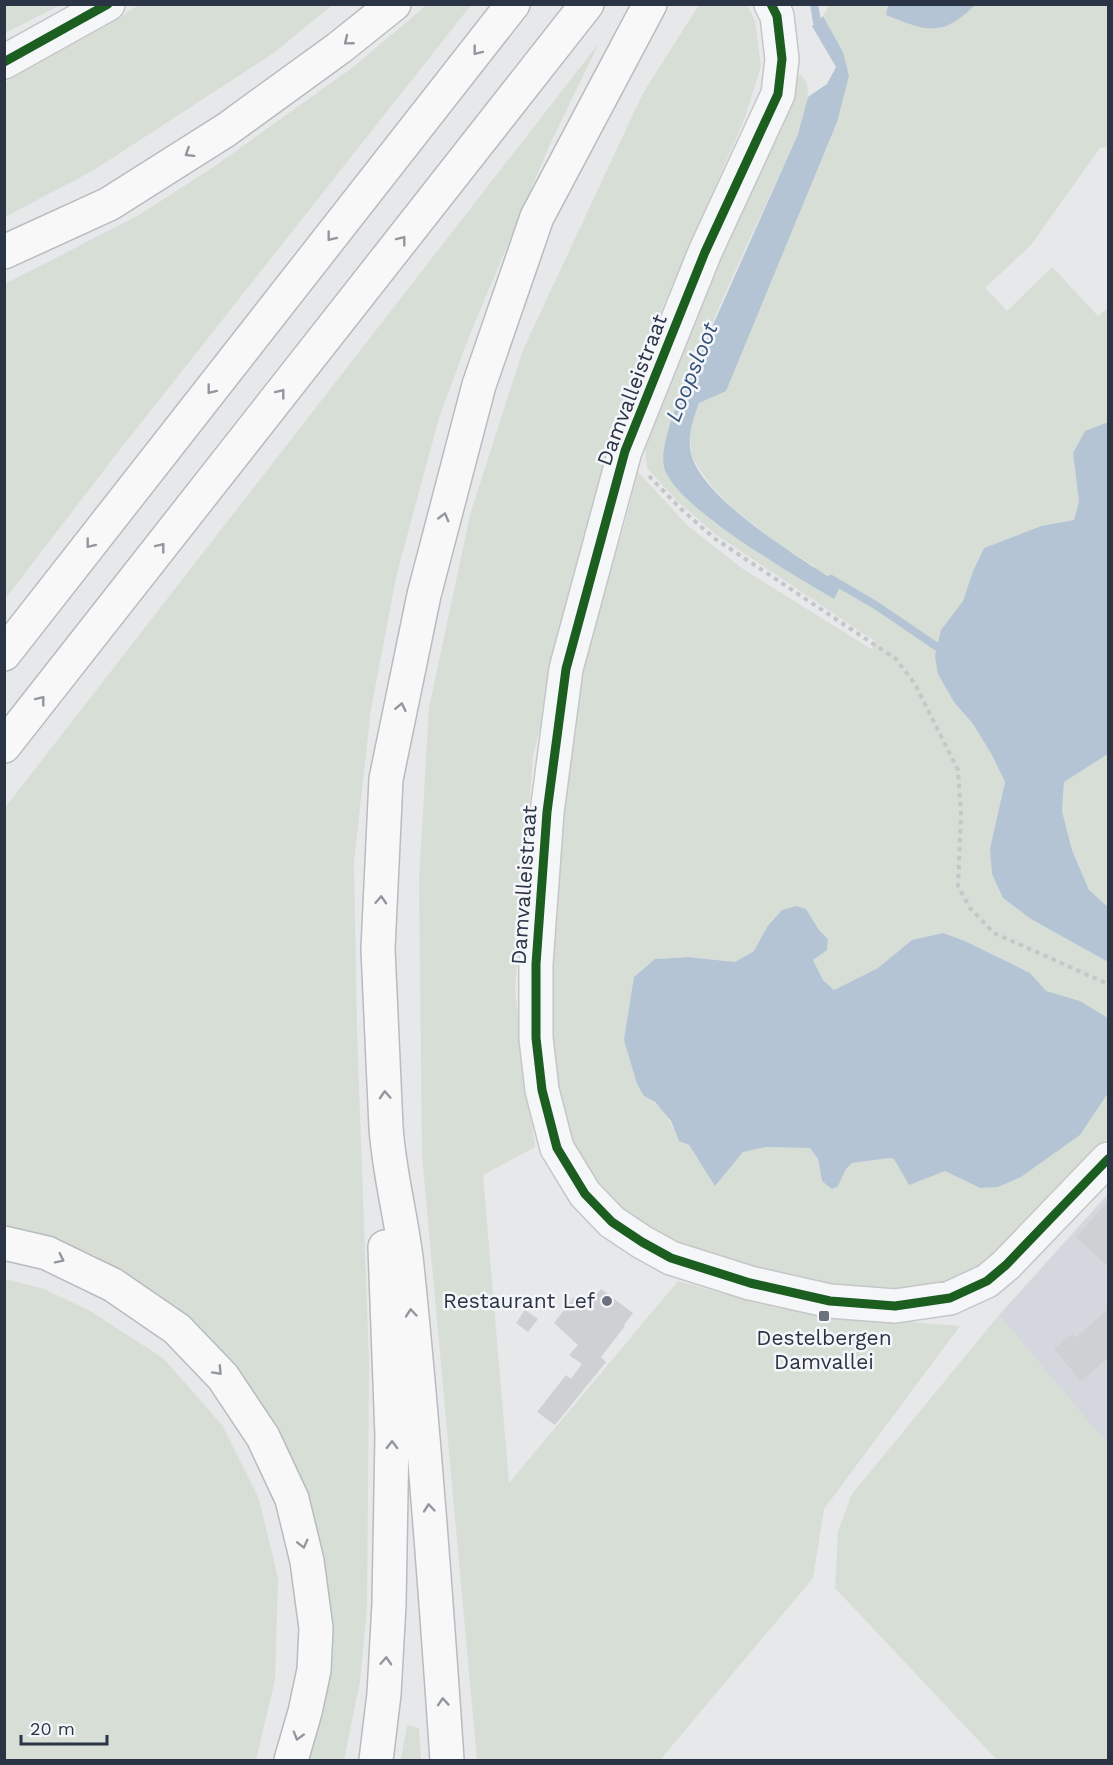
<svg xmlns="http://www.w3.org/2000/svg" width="1113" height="1765" viewBox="0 0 1113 1765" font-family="'Work Sans',sans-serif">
	<rect width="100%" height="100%" fill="#e6e8ea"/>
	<polygon fill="#d4d7dd" points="1108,1194 1108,1445 999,1315"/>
	<g fill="#d6ded6">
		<polygon points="5,4 61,4 61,5 5,33"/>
		<polygon points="140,4 332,5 275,52 94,170 5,217 5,82 111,23"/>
		<polygon points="428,4 471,5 118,452 5,599 5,284 139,215 215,166 352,68"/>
		<polygon points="699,5 747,5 755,21 761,66 744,120 624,396 533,756 515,990 535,1147 483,1175 509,1483 678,1281 776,1308 847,1317 960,1326 824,1509 813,1578 660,1760 477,1760 422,1155 419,880 429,708 470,515 523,350 643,93"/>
		<path d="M829,5h59l-2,10 86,-8 3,-2h133v142l-8,1 -69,97 -46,43 22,23 45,-44 46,49 10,-8v114l-23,9 -12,22 6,49 -5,18 -33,6 -57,22 -11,23 -10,30 -22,29 13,72 19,22 19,31 13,27 -10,45 -3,47 11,23 28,22 77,43v56l-28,-17 -35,-10 -15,-18 -65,-32 -22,-8 -31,7 -34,28 -44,22 -11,-10 -10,-20 14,-10 1,-11 -9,-9 -13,-21 -39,18 -13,24 -19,11 -47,-5 -33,2 -21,18 10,119c19,10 27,25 35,45l10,4 9,15 20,22 25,-30 23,-5 44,1 8,11 4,22 16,5 8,-17 6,-6 37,-5 5,1 15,25 36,-13 35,17 18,-1 23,-10 59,-42 28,-42v44l-26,34 -85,86 -41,23 -42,11 -44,2 -123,-22 -87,-35 -56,-40 -17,-26 -18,-38 -12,-43 -7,-46 3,-93 13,-177 12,-79 27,-109 19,-58 14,-55 50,54 55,43 128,80 5,-7 -161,-108 -39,-34 -29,-32 -2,-25 146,-370 11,3 5,7 1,14 -10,37 -67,146 -59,137 -8,31 48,73 56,38 66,39 -20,-32 -34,-21 -45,-35 -21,-21 -14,-19 -8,-14 -3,-26 10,-27 144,-351 -20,-36z"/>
		<polygon points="599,43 550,144 470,334 439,418 397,573 371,709 354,862 357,1033 369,1362 367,1607 360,1681 344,1760 307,1760 331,1640 328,1585 312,1515 192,1326 166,1300 94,1255 47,1237 5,1229 4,809"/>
		<polygon points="1108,754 1108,907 1089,890 1072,850 1062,811 1064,782"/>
		<polygon points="5,1279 44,1289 90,1311 163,1358 222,1425 259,1499 278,1578 275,1680 256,1760 5,1760"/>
		<polygon points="999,1315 1108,1445 1108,1760 997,1760 835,1588 838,1531 852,1494"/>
		<polygon points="407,1725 419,1728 421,1760 401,1760"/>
	</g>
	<g fill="#b4c4d5">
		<path d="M888,5v-1l87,1c-33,33 -49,26 -89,10z"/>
		<path d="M823,16l20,36 6,24 -12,46 -111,269 -27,12c-6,17 -13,35 -7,54 15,46 109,101 149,128l-7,14c-37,-22 -161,-93 -170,-132 -3,-16 4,-35 8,-50l126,-283 10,-37 19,-13 9,-17 -24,-41z"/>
		<polygon points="1108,422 1108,754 1064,782 1062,811 1072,850 1089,890 1108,907 1108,962 1031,919 1003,898 992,874 990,849 1005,782 992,755 973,724 954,702 938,674 935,656 941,630 963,601 973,571 984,548 1041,526 1074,520 1079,502 1073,453 1085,431"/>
		<polygon points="796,906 806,909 819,930 828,939 827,950 813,960 823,980 834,990 878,968 912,940 943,933 965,941 1030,973 1046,991 1080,1001 1108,1018 1107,1081 1108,1093 1080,1135 1021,1177 998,1187 980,1188 945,1171 909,1185 894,1159 889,1158 852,1163 846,1169 838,1186 832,1189 822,1181 818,1159 810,1148 766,1147 743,1152 715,1186 689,1145 679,1141 671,1121 655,1102 644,1096 637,1084 624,1040 634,977 655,959 688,957 735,962 754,951 767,927 782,910"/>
	</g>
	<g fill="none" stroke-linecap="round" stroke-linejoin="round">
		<g stroke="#b4c4d5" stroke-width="8">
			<polyline points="814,4 817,22 822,30"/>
			<polyline points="831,579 877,606 946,653"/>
		</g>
	</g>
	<g fill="#ced0d3">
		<polygon points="1108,1201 1108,1266 1076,1237"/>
		<polygon points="601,1289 633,1313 624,1325 625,1326 601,1357 606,1362 555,1425 537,1412 566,1375 571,1379 582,1364 569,1355 578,1345 554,1323 574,1297 587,1307"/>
		<polygon points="1108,1309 1108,1358 1081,1381 1054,1349 1072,1334 1075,1338"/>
		<polygon points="525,1310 538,1319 528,1332 516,1323"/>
	</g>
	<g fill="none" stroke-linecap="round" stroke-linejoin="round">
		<g stroke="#c4c6c8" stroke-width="36">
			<g id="tertiary">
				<polyline points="771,4 777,16 782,59 778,94 705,252 625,451 566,669 547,812 536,964 536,1038 542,1090 557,1148 585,1194 612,1222 642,1242 671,1258 750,1283 830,1301 895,1306 950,1298 987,1281 1006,1265 1108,1159"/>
				<polyline points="4,62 108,4"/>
			</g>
		</g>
		<g stroke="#b8bbbf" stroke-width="36">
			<g id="motorway">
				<polyline points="4,252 109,204 226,130 339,48 394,4"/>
				<polyline points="4,654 513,4"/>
				<polyline points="4,746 587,4"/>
				<polyline points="4,1243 47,1253 113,1285 177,1329 223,1377 263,1437 292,1499 307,1561 316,1628 314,1670 305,1712 291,1760"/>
				<polyline points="376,1760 384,1694 389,1604 392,1436 385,1247"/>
				<path d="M447,1760c-11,-164 -23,-329 -40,-494 -5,-47 -18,-92 -21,-139l-8,-178 8,-170 38,-184 55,-210 58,-168 113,-213"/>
			</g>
		</g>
		<polyline stroke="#c5c6ca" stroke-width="4" stroke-dasharray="4.5 4.5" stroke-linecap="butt" points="649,476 680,508 714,538 896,659 915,684 958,770 961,815 958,886 970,908 994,933 1108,984"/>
		<use href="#tertiary" stroke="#f5f6f7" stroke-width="33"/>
		<use href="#motorway" stroke="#f8f8f8" stroke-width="33"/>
		<g stroke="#f4f6f9" stroke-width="13">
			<g id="cycleway">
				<polyline points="771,4 777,16 782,59 778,94 705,252 625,451 566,669 547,812 536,964 536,1038 542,1090 557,1148 585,1194 612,1222 642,1242 671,1258 750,1283 830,1301 895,1306 950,1298 987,1281 1006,1265 1108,1159"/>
				<polyline points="4,62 108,4"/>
			</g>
		</g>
		<use href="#cycleway" stroke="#1b5e20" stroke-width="9"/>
	</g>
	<defs><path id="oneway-chevron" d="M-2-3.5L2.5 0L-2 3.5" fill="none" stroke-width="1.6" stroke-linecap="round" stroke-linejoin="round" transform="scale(1.5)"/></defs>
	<g stroke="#92969e">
		<use href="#oneway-chevron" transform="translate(348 41) rotate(141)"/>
		<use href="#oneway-chevron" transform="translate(477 51) rotate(128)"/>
		<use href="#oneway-chevron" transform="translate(189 153) rotate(148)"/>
		<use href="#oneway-chevron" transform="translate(331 237) rotate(128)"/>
		<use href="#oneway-chevron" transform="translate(402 240) rotate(-52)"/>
		<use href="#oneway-chevron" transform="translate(211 390) rotate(128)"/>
		<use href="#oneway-chevron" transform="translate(281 393) rotate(-52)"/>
		<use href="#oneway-chevron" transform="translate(444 517) rotate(-75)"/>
		<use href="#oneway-chevron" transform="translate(90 544) rotate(128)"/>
		<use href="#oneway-chevron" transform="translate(161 547) rotate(-52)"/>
		<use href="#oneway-chevron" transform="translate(41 700) rotate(-52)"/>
		<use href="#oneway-chevron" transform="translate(401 707) rotate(-78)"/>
		<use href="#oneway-chevron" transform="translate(381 900) rotate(-87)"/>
		<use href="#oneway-chevron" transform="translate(385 1095) rotate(-93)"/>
		<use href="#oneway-chevron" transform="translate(60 1259) rotate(26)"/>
		<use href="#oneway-chevron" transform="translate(411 1313) rotate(-95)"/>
		<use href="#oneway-chevron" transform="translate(218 1371) rotate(47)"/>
		<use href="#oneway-chevron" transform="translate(392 1445) rotate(-89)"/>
		<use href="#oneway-chevron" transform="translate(429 1508) rotate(-95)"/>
		<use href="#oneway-chevron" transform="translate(303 1544) rotate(76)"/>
		<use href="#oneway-chevron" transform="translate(386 1661) rotate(-87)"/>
		<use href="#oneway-chevron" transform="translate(443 1702) rotate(-94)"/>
		<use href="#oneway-chevron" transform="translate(298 1736) rotate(106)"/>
	</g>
	<g fill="#6c737f" stroke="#f4f6f9" stroke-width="2">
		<circle cx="607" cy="1301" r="6"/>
		<rect x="818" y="1310" width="12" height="12" rx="3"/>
	</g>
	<g text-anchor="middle" stroke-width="5" stroke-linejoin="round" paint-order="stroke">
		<g font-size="21" fill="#2b3445" stroke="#f4f6f9">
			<text transform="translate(632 390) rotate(-69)" y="7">Damvalleistraat</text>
			<text transform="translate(524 885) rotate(-86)" y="7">Damvalleistraat</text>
		</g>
		<g font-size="21" fill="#2b3445" stroke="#f4f6f9" text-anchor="end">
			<text x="595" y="1308">Restaurant Lef</text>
			<text x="824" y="1345" text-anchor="middle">Destelbergen<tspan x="824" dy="24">Damvallei</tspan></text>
		</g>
		<g font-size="22" font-style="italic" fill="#34527a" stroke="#f4f6f9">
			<text transform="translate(691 372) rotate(-68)" y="8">Loopsloot</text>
		</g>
	</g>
	<rect width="1113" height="1765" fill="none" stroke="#2b3445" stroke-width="12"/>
	<path d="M21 1735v9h86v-9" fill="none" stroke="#2b3445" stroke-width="3"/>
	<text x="30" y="1735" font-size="18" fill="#2b3445" stroke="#f4f6f9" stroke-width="4.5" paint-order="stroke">20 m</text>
</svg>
